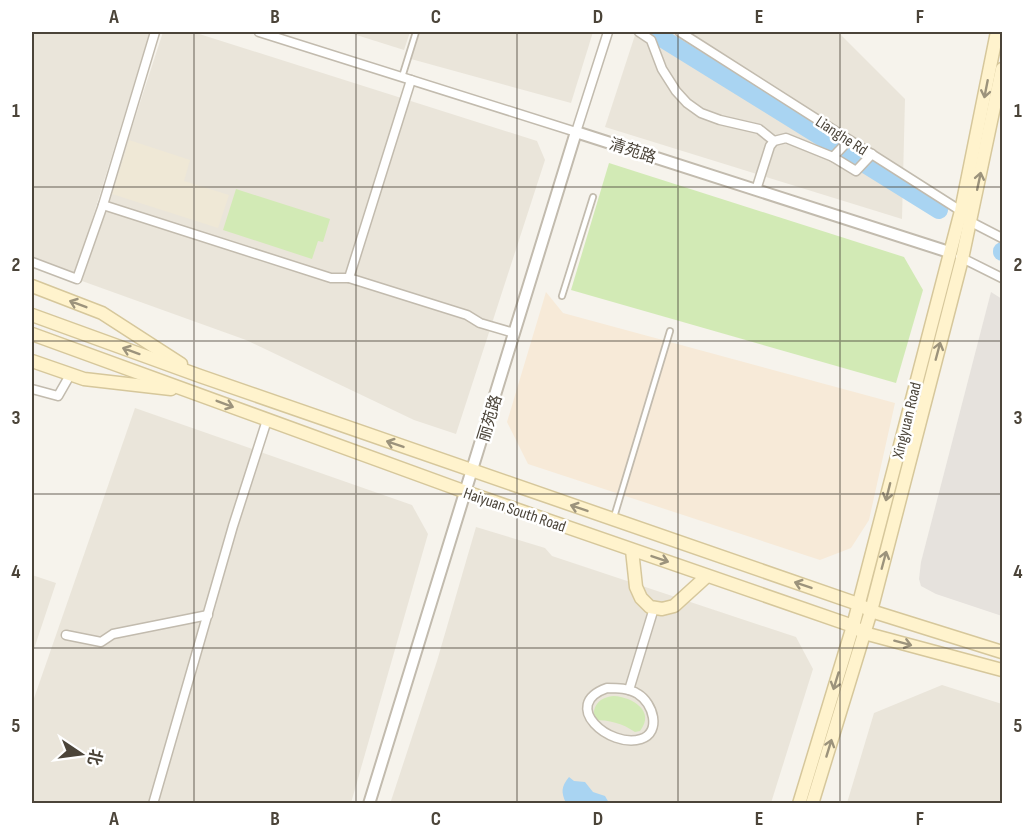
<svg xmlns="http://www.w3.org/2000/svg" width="1034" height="835" viewBox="0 0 1034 835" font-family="'Sofia Sans Condensed','Noto Sans SC',sans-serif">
	<rect width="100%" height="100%" fill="#f6f3ec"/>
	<g fill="#eae5da">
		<polygon points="32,32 150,32 75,275 32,258"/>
		<polygon points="163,32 193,32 537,141 545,160 456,434 414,420 246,340 82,281"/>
		<polygon points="347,32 410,32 404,50"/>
		<polygon points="420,32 593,32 571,103 411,59"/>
		<polygon points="636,32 838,32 905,99 902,219 605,127"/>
		<polygon points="135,408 412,505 428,534 351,803 32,804 32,704"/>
		<polygon points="476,527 545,548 552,556 796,637 813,669 771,803 390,804 437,661"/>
		<polygon points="32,575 56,583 32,655"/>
		<polygon points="942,685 1002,704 1002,803 847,803 874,713"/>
	</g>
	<polygon fill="#f7ead8" points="546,292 563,313 895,403 869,520 851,548 820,560 528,464 507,422"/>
	<polygon fill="#e6e2dd" points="991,292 1002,299 1002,616 936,594 921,586 919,579 921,562"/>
	<polygon fill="#efe8d6" points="129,140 190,160 184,181 229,195 218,228 112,194"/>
	<g fill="#d2eab5">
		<polygon points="609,163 904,257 923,290 896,383 571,290"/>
		<polygon points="236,189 330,219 323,242 318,241 312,259 223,230"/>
		<path d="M614,696c18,1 42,15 26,35l-5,1c-13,-9 -26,-12 -41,-12 -2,-14 5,-23 20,-24z"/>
	</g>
	<path fill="#a9d4f2" d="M569,777l5,4 11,1 8,10 12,4 4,7h-43c-5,-11 -5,-16 3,-26z"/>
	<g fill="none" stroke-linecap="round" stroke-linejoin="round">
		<g stroke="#a9d4f2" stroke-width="18">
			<polyline points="652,32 939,210"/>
			<polyline points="1002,251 1002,252"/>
		</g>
		<g stroke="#c2bbae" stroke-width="8">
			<g id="service">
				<polyline points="402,77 416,32"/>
				<polyline points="562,296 593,197"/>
				<polyline points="614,517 670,331"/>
			</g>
		</g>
		<g stroke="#c2bbae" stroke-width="11">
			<g id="minor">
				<polyline points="259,32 576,132 608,32"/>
				<polyline points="639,32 651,40 662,69 676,91 687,103 701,113 720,120 759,129 774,141"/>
				<polyline points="680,32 961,211 971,222 1002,238"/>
				<polyline points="833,157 849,140"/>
				<polyline points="756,190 770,146 774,141 786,138 833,157 856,171 872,154"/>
				<polyline points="103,205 331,278 349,278 467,315 480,323 514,333"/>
				<polyline points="960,257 1002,278"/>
				<polyline points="32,262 77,279 103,205 155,32"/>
				<polyline points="349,278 411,80"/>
				<polyline points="32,389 58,396 70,375"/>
				<polyline points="66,635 101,642 113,634 208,615"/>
				<path d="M607,688c10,0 22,0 31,6 15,9 24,38 3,45 -31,10 -82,-34 -34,-51z"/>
				<polyline points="629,690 654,608"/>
				<polyline points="153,804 233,526 267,420"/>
			</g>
		</g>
		<g stroke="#c2bbae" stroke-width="14">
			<polyline id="tertiary" points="369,804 576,132 949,252"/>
		</g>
		<g stroke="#d6c79b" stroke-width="15">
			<g id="secondary">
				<polyline points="32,286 102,313 181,364"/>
				<polyline points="32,315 200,376 858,604 871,611 1002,652"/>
				<polyline points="32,334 466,492 853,626 864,633 1002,670"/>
				<polyline points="32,361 84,379 171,389"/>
				<polyline points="632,550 636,587 641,598 650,607 662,609 674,606 707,576"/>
				<polyline points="799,804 853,626 961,211 997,32"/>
				<polyline points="812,804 871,611 962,259 1002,69"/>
			</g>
		</g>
		<use href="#service" stroke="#fff" stroke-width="4.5"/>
		<use href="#minor" stroke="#fff" stroke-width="8"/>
		<use href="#tertiary" stroke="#fff" stroke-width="10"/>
		<use href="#secondary" stroke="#fff3cd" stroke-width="12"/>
	</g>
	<defs><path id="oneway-shaft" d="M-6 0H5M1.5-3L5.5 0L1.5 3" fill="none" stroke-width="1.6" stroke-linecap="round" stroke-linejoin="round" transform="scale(1.5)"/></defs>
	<g stroke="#9c937c">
		<use href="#oneway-shaft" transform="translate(986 89) rotate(101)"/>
		<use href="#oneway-shaft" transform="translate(979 181) rotate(-78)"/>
		<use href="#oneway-shaft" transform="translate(78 304) rotate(-159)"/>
		<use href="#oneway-shaft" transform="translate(131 351) rotate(-160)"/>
		<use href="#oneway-shaft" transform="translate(938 351) rotate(-75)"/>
		<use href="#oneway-shaft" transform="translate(225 404) rotate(21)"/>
		<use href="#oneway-shaft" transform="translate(395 444) rotate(-161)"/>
		<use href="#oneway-shaft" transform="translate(888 492) rotate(104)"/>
		<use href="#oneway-shaft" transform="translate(579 508) rotate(-161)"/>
		<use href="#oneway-shaft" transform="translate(660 559) rotate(19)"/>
		<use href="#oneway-shaft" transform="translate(884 560) rotate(-75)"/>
		<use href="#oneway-shaft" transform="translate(803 585) rotate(-161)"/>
		<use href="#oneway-shaft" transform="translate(903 643) rotate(15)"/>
		<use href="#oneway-shaft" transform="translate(836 681) rotate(107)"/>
		<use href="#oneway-shaft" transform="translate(829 748) rotate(-73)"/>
	</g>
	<path fill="none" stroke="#4b4439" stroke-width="1.5" stroke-opacity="0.55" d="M194,32v772M356,32v772M517,32v772M678,32v772M840,32v772M32,187h970M32,341h970M32,494h970M32,648h970"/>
	<g text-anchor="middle" stroke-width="5" stroke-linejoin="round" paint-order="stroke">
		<g font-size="16" fill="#4b4439" stroke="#fff">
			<text transform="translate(842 135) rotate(33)" y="6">Lianghe Rd</text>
			<text transform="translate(633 150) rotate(18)" y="6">清苑路</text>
			<text transform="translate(489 418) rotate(-73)" y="6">丽苑路</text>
			<text transform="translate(906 420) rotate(-76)" y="6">Xingyuan Road</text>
			<text transform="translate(515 509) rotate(19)" y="6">Haiyuan South Road</text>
		</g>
	</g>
	<rect width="1034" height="835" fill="none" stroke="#ffffff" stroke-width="66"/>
	<g transform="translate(81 754) rotate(103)" stroke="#ffffff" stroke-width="4.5" paint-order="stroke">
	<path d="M0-4.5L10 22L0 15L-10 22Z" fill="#4b4439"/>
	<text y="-9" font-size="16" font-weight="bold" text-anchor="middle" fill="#4b4439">北</text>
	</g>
	<rect x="33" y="33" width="968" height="769" fill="none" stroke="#4b4439" stroke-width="2"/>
	<g font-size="20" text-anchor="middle" font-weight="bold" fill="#4b4439">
		<text x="114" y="23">A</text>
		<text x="275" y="23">B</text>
		<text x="436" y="23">C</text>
		<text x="598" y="23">D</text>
		<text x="759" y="23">E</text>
		<text x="920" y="23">F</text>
		<text x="16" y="117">1</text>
		<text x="1018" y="117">1</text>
		<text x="16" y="271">2</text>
		<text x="1018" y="271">2</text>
		<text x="16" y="424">3</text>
		<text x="1018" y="424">3</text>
		<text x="16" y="578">4</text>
		<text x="1018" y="578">4</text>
		<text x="16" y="732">5</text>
		<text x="1018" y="732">5</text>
		<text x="114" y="825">A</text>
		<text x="275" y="825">B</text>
		<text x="436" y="825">C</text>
		<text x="598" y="825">D</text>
		<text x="759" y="825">E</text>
		<text x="920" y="825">F</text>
	</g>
</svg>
